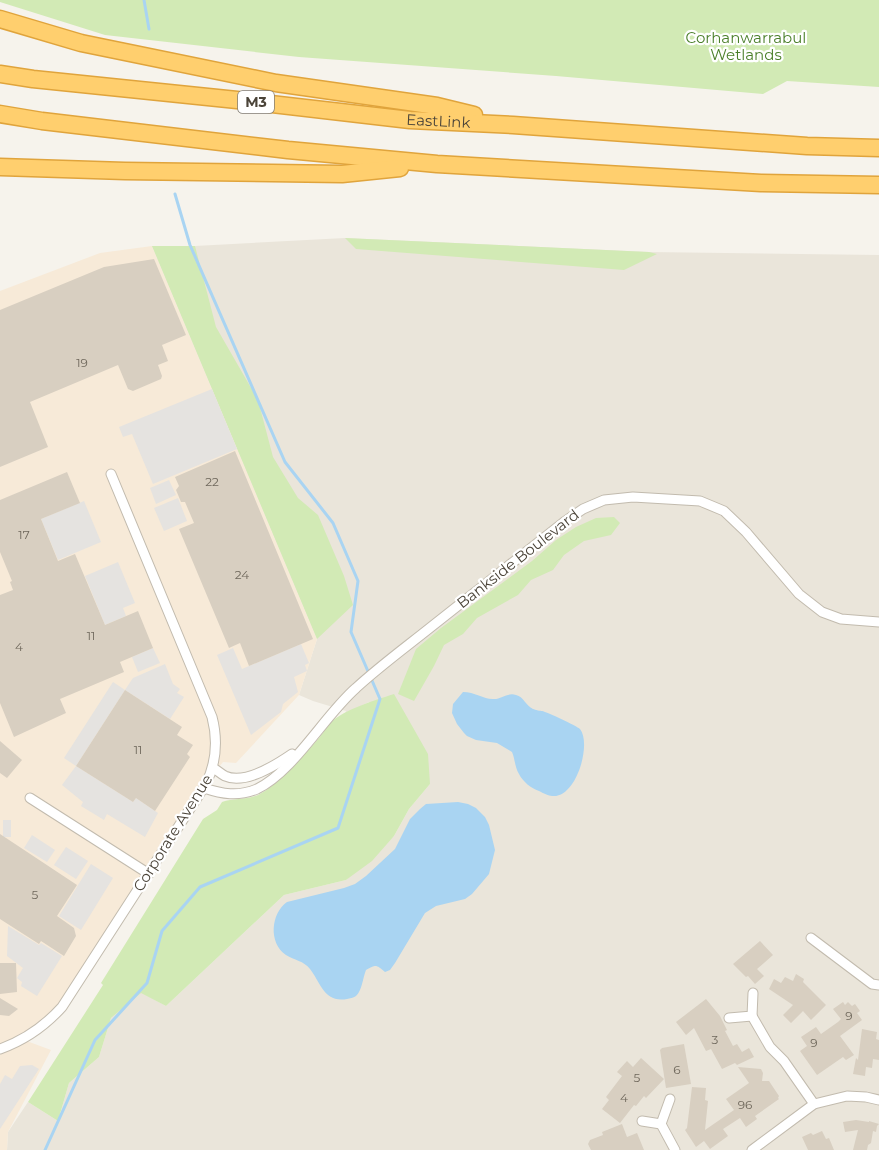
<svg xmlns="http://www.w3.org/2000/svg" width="879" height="1150" viewBox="0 0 879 1150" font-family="Montserrat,sans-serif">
	<rect width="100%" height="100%" fill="#f6f3ec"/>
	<polygon fill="#eae5da" points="345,238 649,252 879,255 879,1150 7,1150 8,1132 28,1102 58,1121 69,1083 99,1057 111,1018 141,992 166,1006 284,895 346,880 394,836 409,809 430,784 369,702 345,714 346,711 313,701 299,695 317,639 152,246 195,246"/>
	<polygon fill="#f7ead8" points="152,246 317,639 299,695 236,763 223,762 206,784 62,1007 24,1040 51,1050 8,1132 7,1150 0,1150 0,291 100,253"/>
	<g fill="#d2eab5">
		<polygon points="0,0 879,0 879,87 787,81 763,94 556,76 299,57 105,35 0,2"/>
		<polygon points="345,238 649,252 657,254 624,270 356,249"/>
		<polygon points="152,246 195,246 216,327 258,400 273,457 298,498 318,515 344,576 353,605 317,639"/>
		<polygon points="614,517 620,523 611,535 584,541 564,555 553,570 531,580 518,595 477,618 463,634 444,645 434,666 414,701 398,694 416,649 441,628 532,561 556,540 576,527 596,518"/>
		<path d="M394,694l34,60 2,30 -21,25 -15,27 -22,25 -26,19 -62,15 -118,111 -25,-13 -30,25 -12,39 -30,26 -11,38 -30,-19 75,-117 -2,-2 102,-164 14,-9 5,-8c11,-4 24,-2 36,-7 19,-9 47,-41 61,-57 4,-5 7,-10 11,-15 15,-14 43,-22 64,-29z"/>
	</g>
	<g fill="#e5e3e0">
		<polygon points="212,389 237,449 153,484 132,434 123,437 119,427"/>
		<polygon points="169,480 176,495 156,504 150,488"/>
		<polygon points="178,498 187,521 164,531 154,508"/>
		<polygon points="84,501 101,542 58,560 41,519"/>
		<polygon points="118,562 135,603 123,608 126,616 105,625 85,576"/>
		<polygon points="301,644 309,663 305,665 307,671 294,677 298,692 283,704 281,712 251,735 217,655 233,648 242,669"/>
		<polygon points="153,648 160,663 138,672 132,657"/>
		<polygon points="165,664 173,684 180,689 177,693 184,697 170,719 125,690 76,766 133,802 136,798 158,813 145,837 107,814 104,820 81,806 83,802 62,785 76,766 64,758 113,682 125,690 133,678"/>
		<rect x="3" y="820" width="8" height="17"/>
		<polygon points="32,835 55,850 47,862 24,848"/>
		<polygon points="66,847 88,861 76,879 54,865"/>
		<polygon points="91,864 113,878 81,930 59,916"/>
		<polygon points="8,926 39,945 41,943 62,956 37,996 21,986 22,982 17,978 23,968 7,956"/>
		<polygon points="32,1065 39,1069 0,1129 0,1084 5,1075 12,1079 20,1066"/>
	</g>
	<g fill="#a9d4f2">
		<path d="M463,692c12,0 22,8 31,7 8,0 14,-7 22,-4 8,2 10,11 17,14 2,1 8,2 9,2 5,1 35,15 38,18 12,15 -4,70 -28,67 -3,0 -9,-3 -13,-5 -8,-3 -16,-9 -20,-17 -4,-6 -4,-15 -7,-22l-15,-9 -21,-3 -9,-4 -3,-3 -7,-9 -5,-11 1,-9z"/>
		<path d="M458,802l10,2 8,4 9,9 4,8 6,25 -6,24 -17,20 -7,5 -29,7 -11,7 -30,50 -5,7 -5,2c-9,-7 -8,-8 -19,-2 -3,7 -4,21 -10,26 -3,2 -6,2 -9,3 -23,4 -26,-16 -37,-30 -6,-8 -16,-9 -24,-14 -18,-12 -15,-42 1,-53l57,-14 11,-4 11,-8 29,-27 15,-30 10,-10 6,-5z"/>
	</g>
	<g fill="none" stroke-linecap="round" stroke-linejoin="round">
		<g stroke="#a9d4f2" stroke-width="3">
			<polyline points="144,0 149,29"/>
			<polyline points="45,1150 95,1040 147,983 162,931 200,887 338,828 380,699 351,632 358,581 333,523 285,462 190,245 175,194"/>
		</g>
	</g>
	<g fill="#d8cfc1">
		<polygon points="154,259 186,335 162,345 168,361 158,365 162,376 161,379 133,391 128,389 118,365 30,402 48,447 0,467 0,310 104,267"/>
		<polygon points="235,451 313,639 249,666 240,643 229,648 179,529 194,523 185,502 181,502 176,490 179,486 175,477"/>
		<polygon points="67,472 80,503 41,519 58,561 75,554 105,625 138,611 153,648 120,662 124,672 60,699 66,713 14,737 0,703 0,595 13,590 10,582 12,581 0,552 0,500"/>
		<polygon points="125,690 182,727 177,735 193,745 187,754 190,757 155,811 136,798 133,802 76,766"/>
		<polygon points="0,741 22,760 7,778 0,773"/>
		<polygon points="0,834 77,885 57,916 74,928 76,936 64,956 41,941 39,944 0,919"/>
		<polygon points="760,941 773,955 757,969 764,976 755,984 748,976 746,977 733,964"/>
		<polygon points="0,963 16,963 17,992 0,994"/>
		<polygon points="796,974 804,979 803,982 826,1005 811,1020 803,1011 791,1023 783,1015 793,1005 769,989 774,979 781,983 785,977 793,981"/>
		<polygon points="0,998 18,1009 9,1016 0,1015"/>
		<polygon points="706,999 720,1016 727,1030 725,1031 733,1046 737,1044 742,1052 749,1048 754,1057 737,1065 735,1063 722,1069 711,1049 706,1051 694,1028 686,1035 676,1022"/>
		<polygon points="843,1002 845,1005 848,1002 852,1006 855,1004 860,1011 857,1013 862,1020 840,1036 854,1055 846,1060 843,1057 817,1075 800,1051 807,1046 801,1037 816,1027 821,1034 838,1022 841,1019 833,1009"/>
		<polygon points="862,1029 877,1032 876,1039 879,1040 879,1060 873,1059 872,1068 866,1067 865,1076 853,1074 856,1058 858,1060"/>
		<polygon points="684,1044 691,1084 666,1088 660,1050 662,1048"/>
		<polygon points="641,1058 664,1079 646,1098 644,1096 636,1106 634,1105 620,1123 602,1109 609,1100 606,1097 622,1076 617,1072 627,1061 633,1067"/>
		<polygon points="738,1067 761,1069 763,1073 762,1081 769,1081 779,1096 778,1098 779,1099 755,1116 757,1119 746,1127 740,1118 723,1129 728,1136 710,1149 704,1141 696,1147 685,1130 687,1128 692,1087 706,1088 705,1100 708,1101 705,1130 734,1110 726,1099 749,1083"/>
		<polygon points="856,1120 869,1122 869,1121 879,1124 877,1126 876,1132 873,1131 871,1143 868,1145 867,1150 853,1150 858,1130 845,1132 843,1122"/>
		<polygon points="622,1124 627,1137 637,1133 644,1150 591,1150 588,1144 590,1140 603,1135 602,1132"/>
		<polygon points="822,1131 826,1139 829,1138 834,1150 808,1150 802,1137 811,1133 813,1135"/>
	</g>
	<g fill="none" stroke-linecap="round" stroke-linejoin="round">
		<g stroke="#c2bbae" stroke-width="11">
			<g id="street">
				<path d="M213,768c4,2 8,6 12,8 20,9 51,-11 67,-22"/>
				<path d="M204,788c18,6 34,9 53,1 37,-18 67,-73 99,-101 24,-22 50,-41 75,-61 44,-35 89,-70 133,-105l19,-13 21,-9 29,-3 67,4 24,10 22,21 53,62 23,18 19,7 38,3"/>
				<polyline points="30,798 149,874"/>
				<polyline points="811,938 872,984 879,985"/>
				<polyline points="752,1016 770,1047 784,1061 814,1104"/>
				<polyline points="729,1018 752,1016 753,993"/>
				<path d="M0,1049c25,-9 44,-22 62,-42l144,-223c11,-23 12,-44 6,-67l-101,-243"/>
				<polyline points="642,1121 661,1124 670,1099"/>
				<polyline points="661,1124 675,1150"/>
				<polyline points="752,1150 814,1104 847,1096 866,1097 879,1100"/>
			</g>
		</g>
		<g stroke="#e0a43c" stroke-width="19">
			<g id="highway">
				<polyline points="0,19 81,43 276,83 437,106 474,115"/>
				<path id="s1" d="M0,74l33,5 204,21 173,20 103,5 294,21 72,2"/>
				<polyline points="0,114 42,121 288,150 437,164 761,183 879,185"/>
				<polyline points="0,167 125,171 342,174 400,168"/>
			</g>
		</g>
		<use href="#street" stroke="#fff" stroke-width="9"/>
		<use href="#highway" stroke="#ffcf6e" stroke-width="16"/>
	</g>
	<g text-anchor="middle" stroke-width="4.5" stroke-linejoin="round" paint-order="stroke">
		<g font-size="12" fill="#6e675b">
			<text x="82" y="367">19</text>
			<text x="212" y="486">22</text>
			<text x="24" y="539">17</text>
			<text x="242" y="579">24</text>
			<text x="91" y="640">11</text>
			<text x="19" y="651">4</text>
			<text x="138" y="754">11</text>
			<text x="35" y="899">5</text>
			<text x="849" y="1020">9</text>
			<text x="715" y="1044">3</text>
			<text x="814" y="1047">9</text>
			<text x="677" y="1074">6</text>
			<text x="637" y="1082">5</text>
			<text x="624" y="1102">4</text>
			<text x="745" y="1109">96</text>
		</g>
		<rect fill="#fff" stroke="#817c74" stroke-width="1.5" x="238" y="91" width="36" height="22" rx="4.5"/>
		<g font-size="14" font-weight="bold" fill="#4b4439">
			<text x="256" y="107">M3</text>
		</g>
		<g font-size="15" fill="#4a7f2a" stroke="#fff">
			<text x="746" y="43">Corhanwarrabul<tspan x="746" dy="17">Wetlands</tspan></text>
		</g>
		<g font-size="15" fill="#4b4439" stroke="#fff">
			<text dy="5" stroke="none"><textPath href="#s1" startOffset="441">EastLink</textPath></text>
			<text transform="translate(518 559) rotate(-38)" y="5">Bankside Boulevard</text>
			<text transform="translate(173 833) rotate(-58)" y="5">Corporate Avenue</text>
		</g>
	</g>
</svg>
